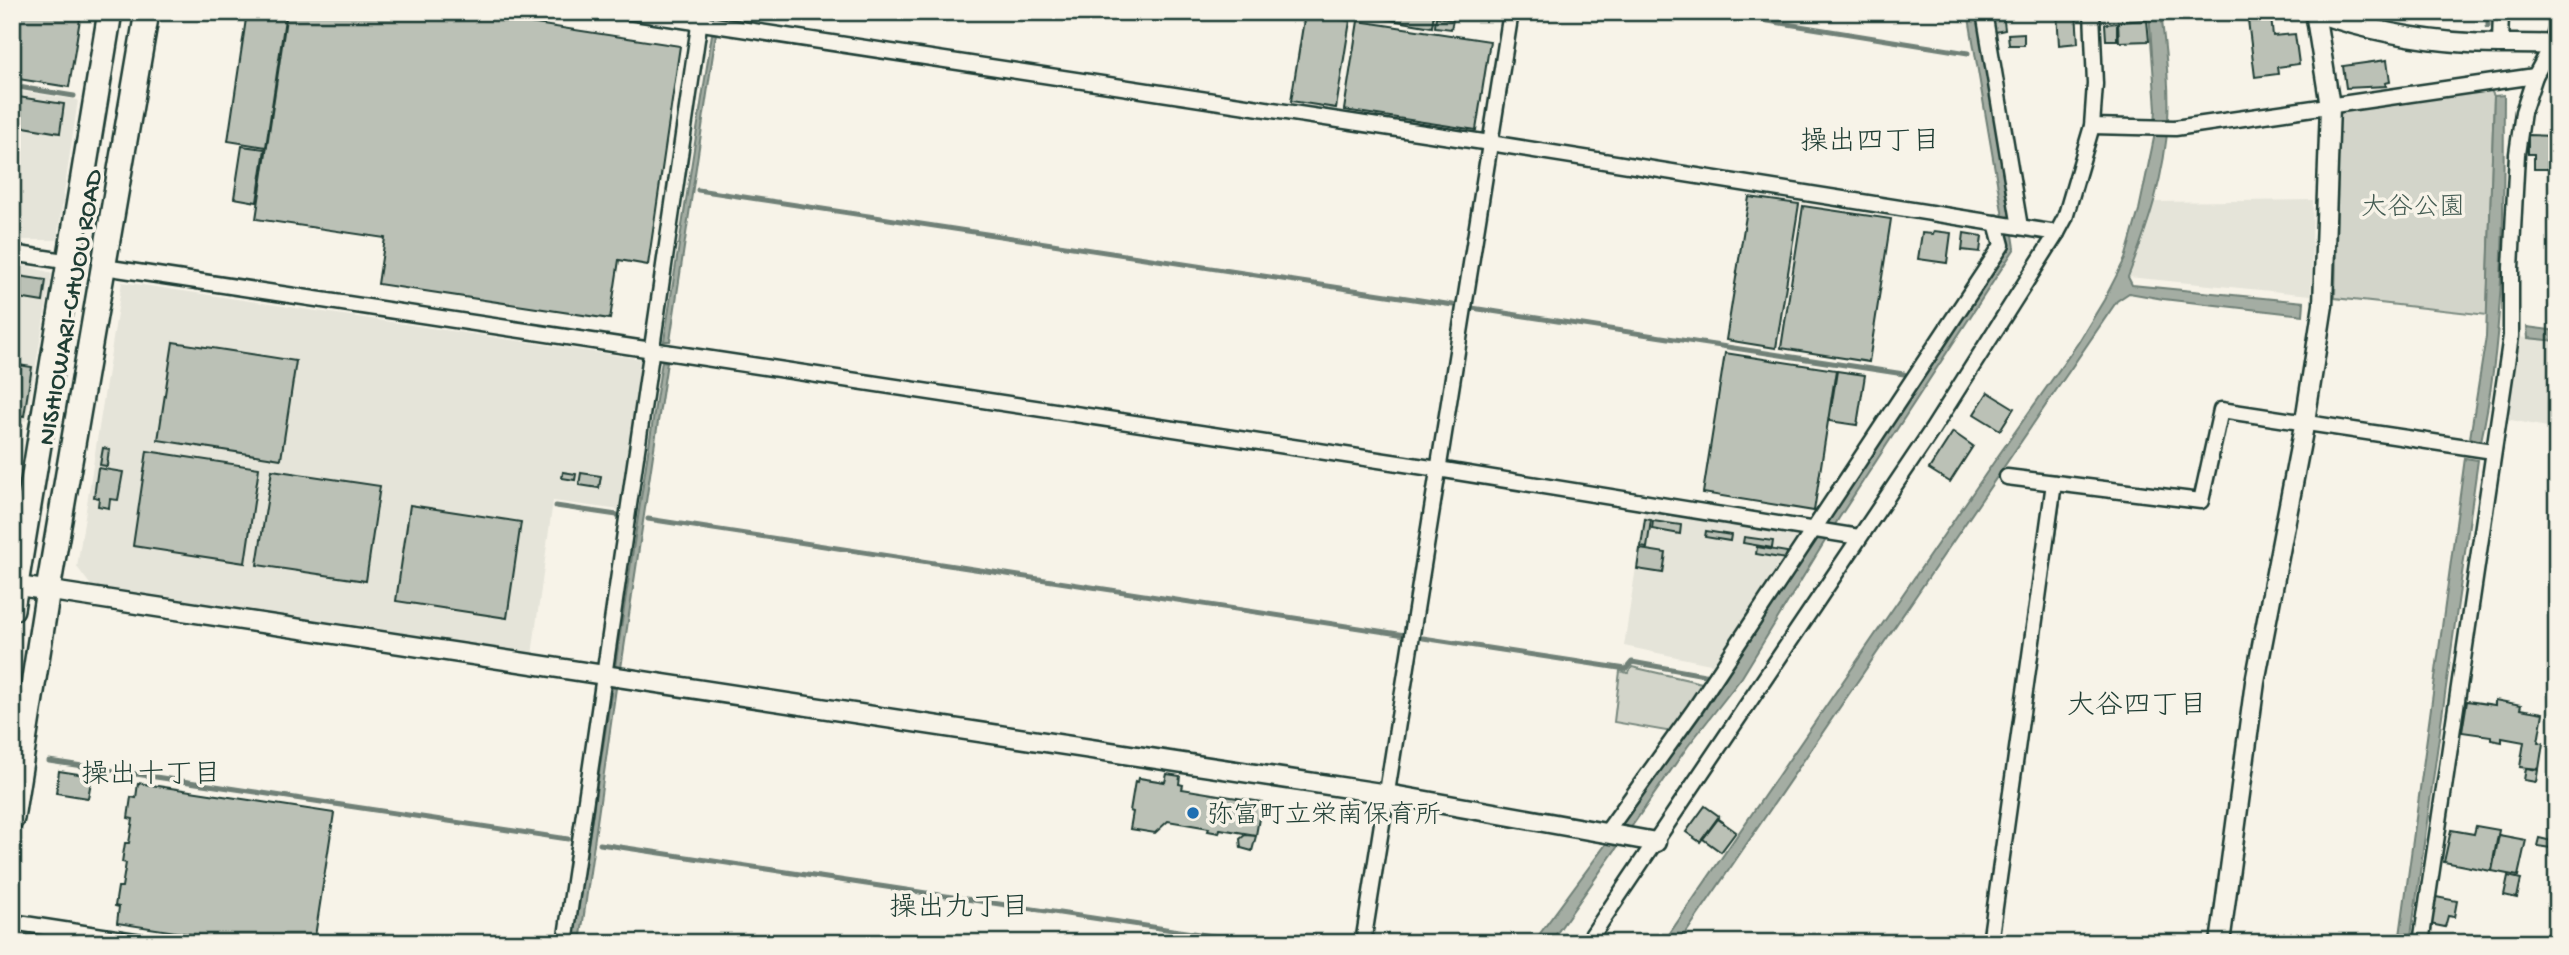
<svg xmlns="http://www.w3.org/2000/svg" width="2569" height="955" viewBox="0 0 2569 955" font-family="'Gochi Hand','Klee One',sans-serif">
	<rect width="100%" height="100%" fill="#f7f3e8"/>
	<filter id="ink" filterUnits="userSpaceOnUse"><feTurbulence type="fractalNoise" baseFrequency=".0143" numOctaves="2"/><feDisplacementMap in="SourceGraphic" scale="14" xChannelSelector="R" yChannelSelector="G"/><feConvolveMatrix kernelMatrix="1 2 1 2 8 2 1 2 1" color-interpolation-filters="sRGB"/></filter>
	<g filter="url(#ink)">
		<g fill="#e5e4d9">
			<polygon points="12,90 78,100 57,240 21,240 19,244 12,243"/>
			<polygon points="2313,200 2311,295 2128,277 2147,229 2154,202"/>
			<polygon points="12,262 52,273 26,421 12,419"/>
			<polygon points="122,282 641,359 620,510 553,501 532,655 92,587 77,567"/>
			<polygon points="2517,337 2557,341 2557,429 2506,419"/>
			<polygon points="1645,508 1799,534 1801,542 1715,665 1624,646"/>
		</g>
		<g fill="#d3d5ca" stroke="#79897f" stroke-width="2">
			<polygon points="2489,87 2494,96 2487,315 2335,298 2339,112 2345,107"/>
			<polygon points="1632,667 1706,684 1672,732 1614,722 1620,671 1628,673"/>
		</g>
		<g fill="#a4ada3" stroke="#6f8077" stroke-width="2">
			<polygon points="1968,12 1979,12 2015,248 1839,518 1742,677 1688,746 1550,943 1533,943 1702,714 2008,246"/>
			<path d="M2149,12h12c4,36 9,72 7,108 -3,55 -20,106 -40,157l4,8 172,17 -1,13 -140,-16 -34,-6 -12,8 -438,642h-16l335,-487 80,-113 26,-43 21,-41 14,-49 15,-72 2,-29z"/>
			<polygon points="712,34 716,34 670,341 664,341"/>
			<path d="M2504,95c-1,116 2,232 -23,346l-11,-3 16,-101 8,-241z"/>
			<polygon points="2527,327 2557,331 2557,341 2528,338"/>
			<polygon points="662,361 667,362 621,668 615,667"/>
			<polygon points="2465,458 2478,460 2410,943 2399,943"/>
			<polygon points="612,688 616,688 580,943 573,943"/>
		</g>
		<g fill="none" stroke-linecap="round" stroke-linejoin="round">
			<g stroke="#6f8077" stroke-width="5">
				<polyline points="1712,12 1968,53"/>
				<polyline points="2488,26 2488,12"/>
				<polyline points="12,86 74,96"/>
				<polyline points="698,190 1453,305"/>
				<polyline points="1472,308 1904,374"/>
				<polyline points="12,424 21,426"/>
				<polyline points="556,506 617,515"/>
				<polyline points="648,519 1405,635"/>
				<polyline points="2053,540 2059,498"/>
				<polyline points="1423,638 1626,669 1632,662 1710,676"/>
				<polyline points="49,761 568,839"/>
				<polyline points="600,844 1259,943"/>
			</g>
		</g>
		<g fill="#bbc1b6" stroke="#1f3d34" stroke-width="2">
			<polygon points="13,12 38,12 80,19 69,87 12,78"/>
			<polygon points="247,12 286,12 266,147 228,141"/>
			<polygon points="287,12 457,12 680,46 648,265 619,260 610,319 378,284 385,238 256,219"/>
			<polygon points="1345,12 1434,12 1432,27"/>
			<polygon points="1437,12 1455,12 1455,17 1436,14"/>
			<polygon points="2003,12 2005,30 1991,33 1988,15"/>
			<polygon points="2057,12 2076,12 2078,43 2059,45"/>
			<polygon points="1305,13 1350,21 1336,108 1291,101"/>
			<polygon points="1436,17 1453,20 1451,29 1435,27"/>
			<polygon points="2271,17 2273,36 2295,34 2299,64 2277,67 2278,74 2255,77 2248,20"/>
			<polygon points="2147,20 2149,41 2119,42 2118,22"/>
			<polygon points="1358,21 1490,41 1476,130 1344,110"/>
			<polygon points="2117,23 2117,40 2106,40 2105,24"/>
			<polygon points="2024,33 2024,45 2009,45 2008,34"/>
			<polygon points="2387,60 2390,82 2385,83 2386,86 2346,88 2343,66"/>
			<polygon points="12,96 64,104 60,133 12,125"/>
			<polygon points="2528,135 2554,136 2553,169 2534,169 2534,154 2528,154"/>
			<polygon points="242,146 265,149 257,202 234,198"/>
			<polygon points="1749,197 1799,204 1776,348 1726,340"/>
			<polygon points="1803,206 1891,219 1869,362 1781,348"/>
			<polygon points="1934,231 1951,233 1947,263 1918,259 1922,233 1933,234"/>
			<polygon points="1964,233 1982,236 1980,252 1962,250"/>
			<polygon points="12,275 46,280 43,302 12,297"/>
			<polygon points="173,342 296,361 281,459 158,440"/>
			<polygon points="1725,353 1836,370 1814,511 1703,493"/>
			<polygon points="12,364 32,367 24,416 12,414"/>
			<polygon points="1837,371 1865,375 1857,425 1829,421"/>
			<polygon points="1988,392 2014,408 2000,430 1974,414"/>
			<polygon points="1953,432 1973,446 1950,482 1929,469"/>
			<polygon points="103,448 109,449 107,466 100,465"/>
			<polygon points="147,451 259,468 245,563 133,546"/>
			<polygon points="98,468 123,472 118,500 110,499 109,508 98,506 99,498 94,497"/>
			<polygon points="272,470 380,486 366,581 257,565"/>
			<polygon points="563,472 576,474 575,480 562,478"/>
			<polygon points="581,473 601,476 599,488 579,485"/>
			<polygon points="410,505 521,522 507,618 396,601"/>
			<polygon points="1645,519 1651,520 1647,548 1641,547"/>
			<polygon points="1653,521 1681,525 1680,534 1652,529"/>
			<polygon points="1706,531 1731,535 1730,541 1705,537"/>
			<polygon points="1744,537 1773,541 1772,548 1743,543"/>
			<polygon points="1757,547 1787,552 1786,559 1756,554"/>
			<polygon points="1640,549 1666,553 1663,573 1637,569"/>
			<polygon points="2495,700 2521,705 2520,709 2543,713 2538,742 2543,743 2539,769 2520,767 2524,742 2502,738 2502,742 2491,740 2491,736 2462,732 2467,701 2495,705"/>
			<polygon points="2526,768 2538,770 2536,782 2524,780"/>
			<polygon points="59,771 92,776 88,798 56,793"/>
			<polygon points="1167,774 1180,776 1179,784 1183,785 1182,789 1262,802 1256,835 1220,829 1219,833 1208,831 1209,828 1168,821 1155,833 1130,829 1133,812 1130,811 1135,781 1138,782 1139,778 1165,782"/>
			<polygon points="138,783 334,813 314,943 247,943 117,923 119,907 115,906 118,887 122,887 126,863 122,862 125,843 129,843 133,819 128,818 131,797 136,798"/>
			<polygon points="1705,806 1719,816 1700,842 1686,832"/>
			<polygon points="1718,819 1736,832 1721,852 1703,839"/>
			<polygon points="2476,826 2499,830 2491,871 2444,862 2451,830 2474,834"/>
			<polygon points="1245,835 1256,836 1252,851 1241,848 1240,839"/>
			<polygon points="2499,835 2526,840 2518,876 2492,871"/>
			<polygon points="2539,838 2552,841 2551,848 2537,846"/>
			<polygon points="2508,876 2521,879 2517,898 2504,895"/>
			<polygon points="2436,897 2457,901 2454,917 2448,916 2445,927 2430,924"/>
		</g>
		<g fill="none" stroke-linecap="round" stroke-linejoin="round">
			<g stroke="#1f3d34" stroke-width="19">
				<g id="minor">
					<polyline points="629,12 1490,143 2057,233"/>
					<polyline points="1984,12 2020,227"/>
					<polyline points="2500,44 2501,12"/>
					<polyline points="2092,126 2175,128 2535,76"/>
					<polyline points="12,253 71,262"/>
					<polyline points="104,267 1438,469 1859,537"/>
					<polyline points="2007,477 2201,501 2221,410 2493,451"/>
					<polyline points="1606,833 1694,710 2002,245 1996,223"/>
					<polyline points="12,922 148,943"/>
					<polyline points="565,943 701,12"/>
					<polyline points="1363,943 1511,12"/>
					<polyline points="1587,943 1932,430 2057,233 2065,218 2092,126 2095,84 2092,12"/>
					<polyline points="1990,943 2054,483"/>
					<polyline points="2421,943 2511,336 2511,268 2517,154 2523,112 2535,76 2552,45 2557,26"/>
				</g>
			</g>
			<g stroke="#1f3d34" stroke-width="23">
				<g id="tertiary">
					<path d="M2314,12c49,17 104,28 155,31 29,2 59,0 88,2"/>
					<polyline points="12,585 1387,794 1656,842"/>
					<polyline points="2220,943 2255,682 2305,421 2323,305 2330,106 2315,12"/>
				</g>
			</g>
			<g stroke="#1f3d34" stroke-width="28">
				<g id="primary">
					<polyline points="12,609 110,12"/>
					<polyline points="12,818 48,590 147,12"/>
				</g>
			</g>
			<use href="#minor" stroke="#f7f3e8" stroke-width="14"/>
			<use href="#tertiary" stroke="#f7f3e8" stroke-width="18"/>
			<use href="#primary" stroke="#f7f3e8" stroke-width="23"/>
		</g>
	</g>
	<circle fill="#1f6fb2" stroke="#f7f3e8" stroke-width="2.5" cx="1193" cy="813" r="7"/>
	<g text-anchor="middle" stroke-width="7" stroke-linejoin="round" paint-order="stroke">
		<g font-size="26" fill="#435b52" stroke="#f7f3e8">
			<text x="2413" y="214">大谷公園</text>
		</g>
		<g font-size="26" fill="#1f3d34" stroke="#f7f3e8">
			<text transform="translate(68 307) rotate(-80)" y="9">NISHIOWARI-CHUOU ROAD</text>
		</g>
		<g font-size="26" fill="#1f3d34" stroke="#f7f3e8" text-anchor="start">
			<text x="1207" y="822">弥富町立栄南保育所</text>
		</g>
		<g font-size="28" fill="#1f3d34" stroke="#f7f3e8">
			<text x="1870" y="149">操出四丁目</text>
			<text x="2137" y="713">大谷四丁目</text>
			<text x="151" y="782">操出十丁目</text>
			<text x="959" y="915">操出九丁目</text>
		</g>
	</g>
	<rect width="2569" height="955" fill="none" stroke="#f7f3e8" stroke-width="42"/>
	<rect x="21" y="21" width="2527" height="913" fill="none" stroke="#1f3d34" stroke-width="2.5" filter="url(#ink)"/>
</svg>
